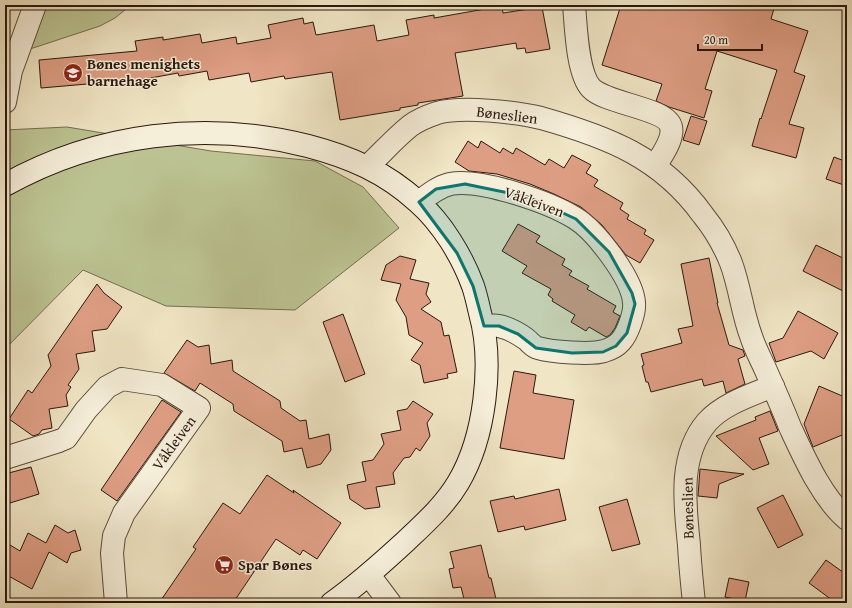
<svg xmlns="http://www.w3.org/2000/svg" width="852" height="608" viewBox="0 0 852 608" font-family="'Gentium Book Plus',serif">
	<rect width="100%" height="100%" fill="#f0e5c4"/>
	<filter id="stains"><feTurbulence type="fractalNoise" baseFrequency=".005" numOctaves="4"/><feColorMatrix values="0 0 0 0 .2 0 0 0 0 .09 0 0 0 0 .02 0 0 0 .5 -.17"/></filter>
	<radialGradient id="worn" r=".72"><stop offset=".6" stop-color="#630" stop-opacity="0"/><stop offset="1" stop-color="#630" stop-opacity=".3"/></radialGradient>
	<g fill="#bcc392" stroke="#746e50">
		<polygon points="47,5 131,5 115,18 100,26 30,49"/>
		<polygon points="67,127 211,151 315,161 363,187 399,228 295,310 166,306 83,270 5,349 5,130"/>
	</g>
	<g fill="#de9e84" stroke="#2b180e">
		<polygon points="621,5 775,5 771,19 808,31 794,72 805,76 789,124 804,128 796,158 752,146 760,118 761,119 777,70 717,51 705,89 712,91 704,118 669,107 656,101 662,84 602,65"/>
		<polygon points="502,6 503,13 542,7 550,49 526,53 525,48 517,49 516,43 455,53 463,96 418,103 418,105 400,108 400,110 340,120 332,72 285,79 284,76 251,82 249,73 209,80 207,71 179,76 178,73 145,79 41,88 39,60 137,51 135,41 163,37 163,40 200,34 202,43 236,37 237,44 271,38 268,25 303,18 304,24 313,22 316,35 374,25 377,41 409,35 406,20 434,15 434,18"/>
		<polygon points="691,116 707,121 699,145 683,140"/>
		<polygon points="468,141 478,148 481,141 500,153 503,148 513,154 516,148 545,165 549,159 564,168 572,155 591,165 586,173 598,180 594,186 623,203 620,209 629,215 627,219 646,230 644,234 654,240 640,263 626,255 602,225 581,207 554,194 530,184 497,174 469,171 455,162"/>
		<polygon points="834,157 847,162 847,186 826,179"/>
		<polygon points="518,224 540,236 536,242 565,259 562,265 572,271 569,275 589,286 587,289 616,306 613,312 620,316 615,328 610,335 606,337 589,327 586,331 571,322 575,315 552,301 553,299 548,295 551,289 522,273 527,266 502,251"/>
		<polygon points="816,245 847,260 847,293 803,271"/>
		<polygon points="400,256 416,260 410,279 429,283 426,294 431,302 421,309 441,322 444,336 449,335 457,372 447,374 448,378 424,383 420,365 411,360 423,343 409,335 406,317 396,300 401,284 381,280 386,265"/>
		<polygon points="709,258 718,303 717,303 729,345 743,350 745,356 738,359 745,384 726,393 723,381 704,386 702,379 651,392 648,382 646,382 642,366 644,365 641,354 682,343 678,329 693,326 681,264"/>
		<polygon points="97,284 104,293 122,307 107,329 92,331 95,351 76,354 79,369 68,385 71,387 66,395 68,406 49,409 52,428 42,430 39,434 33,436 9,419 28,390 32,393 51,366 48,355"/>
		<polygon points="798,311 838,333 824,359 811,351 776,362 769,343 783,338"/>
		<polygon points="343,314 365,374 345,382 323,322"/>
		<polygon points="187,340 198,347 209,345 211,364 232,360 233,371 280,401 281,408 300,421 306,420 309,439 329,434 331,450 321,464 307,468 302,448 284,452 282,441 234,411 233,404 200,383 195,391 164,373"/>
		<polygon points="514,371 536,375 533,393 574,400 564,459 500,448"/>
		<polygon points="819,386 847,398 847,433 813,447 804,424"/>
		<polygon points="162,400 181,412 117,501 101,490"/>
		<polygon points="413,401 433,414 427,423 430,436 420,451 416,448 410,457 404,458 393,473 395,484 376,487 380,507 365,509 350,499 347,485 366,481 362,462 373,460 384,444 381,434 401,430 397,411 407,409"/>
		<polygon points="770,411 778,431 759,438 769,464 753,470 716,436 756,420 755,417"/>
		<polygon points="31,467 39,494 10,503 5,489 5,474"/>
		<polygon points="700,469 744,474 719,484 717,498 698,496"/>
		<polygon points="267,475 294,493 293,490 341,523 317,559 303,550 300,555 276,539 233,603 159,603 196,549 193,547 223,503 240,514"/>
		<polygon points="559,489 566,520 525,530 524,526 498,532 490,501 514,496 515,499"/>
		<polygon points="783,495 803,535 778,548 757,508"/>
		<polygon points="627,499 640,544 612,551 599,507"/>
		<polygon points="55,525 68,533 75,530 81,550 71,553 67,563 49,552 32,589 5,574 5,542 20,551 28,533 46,543"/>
		<polygon points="481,545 489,578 491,578 497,603 465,603 461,587 453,588 449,569 454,568 450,552"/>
		<polygon points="826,560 847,575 847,603 836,603 809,583"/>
		<polygon points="729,578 749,582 745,601 725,597"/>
	</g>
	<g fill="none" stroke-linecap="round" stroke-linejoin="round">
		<g stroke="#5c4b3c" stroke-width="24">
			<g id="street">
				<path d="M574,5c2,21 3,68 17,83 15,16 76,20 80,39 3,12 -10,30 -16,39"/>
				<polyline points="5,102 11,71 35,5"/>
				<path d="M368,166c14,-13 27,-28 42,-40 8,-6 18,-10 27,-13 24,-7 80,-1 104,5 67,19 120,39 162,97 12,15 21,30 28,48 9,24 11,49 20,73 4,13 11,25 16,37 8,18 16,36 23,54 14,30 32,71 57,92"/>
				<path d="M419,202c9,-7 19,-15 31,-18 30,-6 99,18 125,34 20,12 58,61 59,85 1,7 -2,15 -4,21 -5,14 -11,23 -26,27 -12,4 -53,1 -66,-3 -5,-1 -8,-6 -12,-9 -7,-5 -18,-11 -27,-13 -5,-1 -10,0 -15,0"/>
				<polyline points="5,458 59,441 66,438 86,410 107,387 122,379 162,385 199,408 124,513 114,536 112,553 116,603"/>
				<polyline points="369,575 390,603"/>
				<path d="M694,603c-2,-19 -4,-38 -5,-58 -4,-40 -11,-89 18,-123 16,-18 44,-27 66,-36"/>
			</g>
		</g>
		<g stroke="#2b180e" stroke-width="24">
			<path id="secondary" d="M5,185c93,-52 201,-65 303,-39 42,11 77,26 110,56 24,21 44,54 55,84 3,9 5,18 7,27 14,50 5,125 -22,170 -13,22 -33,40 -52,58 -24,22 -47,43 -74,62"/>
		</g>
		<use href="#street" stroke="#f5eed9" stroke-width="22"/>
		<use href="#secondary" stroke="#f5eed9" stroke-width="22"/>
	</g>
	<path fill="#0f766e" fill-opacity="0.2" stroke="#0f766e" stroke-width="3" stroke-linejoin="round" d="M465,184l63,13 48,22 33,33 23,41 3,11 -8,29 -11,13 -13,6 -31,1 -36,-5 -18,-14 -19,-8h-15l-11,-40 -16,-33 -38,-51 17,-13z"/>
	<defs>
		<g id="school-disc" transform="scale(1)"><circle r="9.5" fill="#8f2418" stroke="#f5eed9"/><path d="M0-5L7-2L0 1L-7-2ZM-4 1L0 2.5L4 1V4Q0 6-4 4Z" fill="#fff"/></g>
		<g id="supermarket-disc" transform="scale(1)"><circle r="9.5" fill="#8f2418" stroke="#f5eed9"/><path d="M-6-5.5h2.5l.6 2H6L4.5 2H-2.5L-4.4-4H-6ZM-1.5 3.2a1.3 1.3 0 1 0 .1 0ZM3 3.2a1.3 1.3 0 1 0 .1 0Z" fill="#fff"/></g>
	</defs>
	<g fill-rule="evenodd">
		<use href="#school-disc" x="73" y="73"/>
		<use href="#supermarket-disc" x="224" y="565"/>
	</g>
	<g text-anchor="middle" stroke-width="3" stroke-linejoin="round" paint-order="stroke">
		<g font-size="15" font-weight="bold" fill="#2b180e" stroke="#f5eed9" text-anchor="start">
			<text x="87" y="69">Bønes menighets<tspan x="87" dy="17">barnehage</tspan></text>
			<text x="238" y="570">Spar Bønes</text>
		</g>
		<g font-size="15" fill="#2b180e" stroke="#f5eed9">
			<text transform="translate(507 115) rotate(7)" y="5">Bøneslien</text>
			<text transform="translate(534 202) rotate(20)" y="5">Våkleiven</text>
			<text transform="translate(174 443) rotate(-54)" y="5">Våkleiven</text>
			<text transform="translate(688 508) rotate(-91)" y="5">Bøneslien</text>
		</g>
	</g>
	<rect width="852" height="608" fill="none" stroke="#f0e5c4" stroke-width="20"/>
	<rect x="6" y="6" width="840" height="596" fill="none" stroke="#2b180e" stroke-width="2"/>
	<rect x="10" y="10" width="832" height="588" fill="none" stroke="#2b180e"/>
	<path d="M698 44v6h64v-6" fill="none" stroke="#2b180e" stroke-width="2"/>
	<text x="704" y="44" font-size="12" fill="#2b180e" stroke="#f5eed9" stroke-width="3" paint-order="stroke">20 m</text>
	<rect width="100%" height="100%" filter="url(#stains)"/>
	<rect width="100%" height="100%" fill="url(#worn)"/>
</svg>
